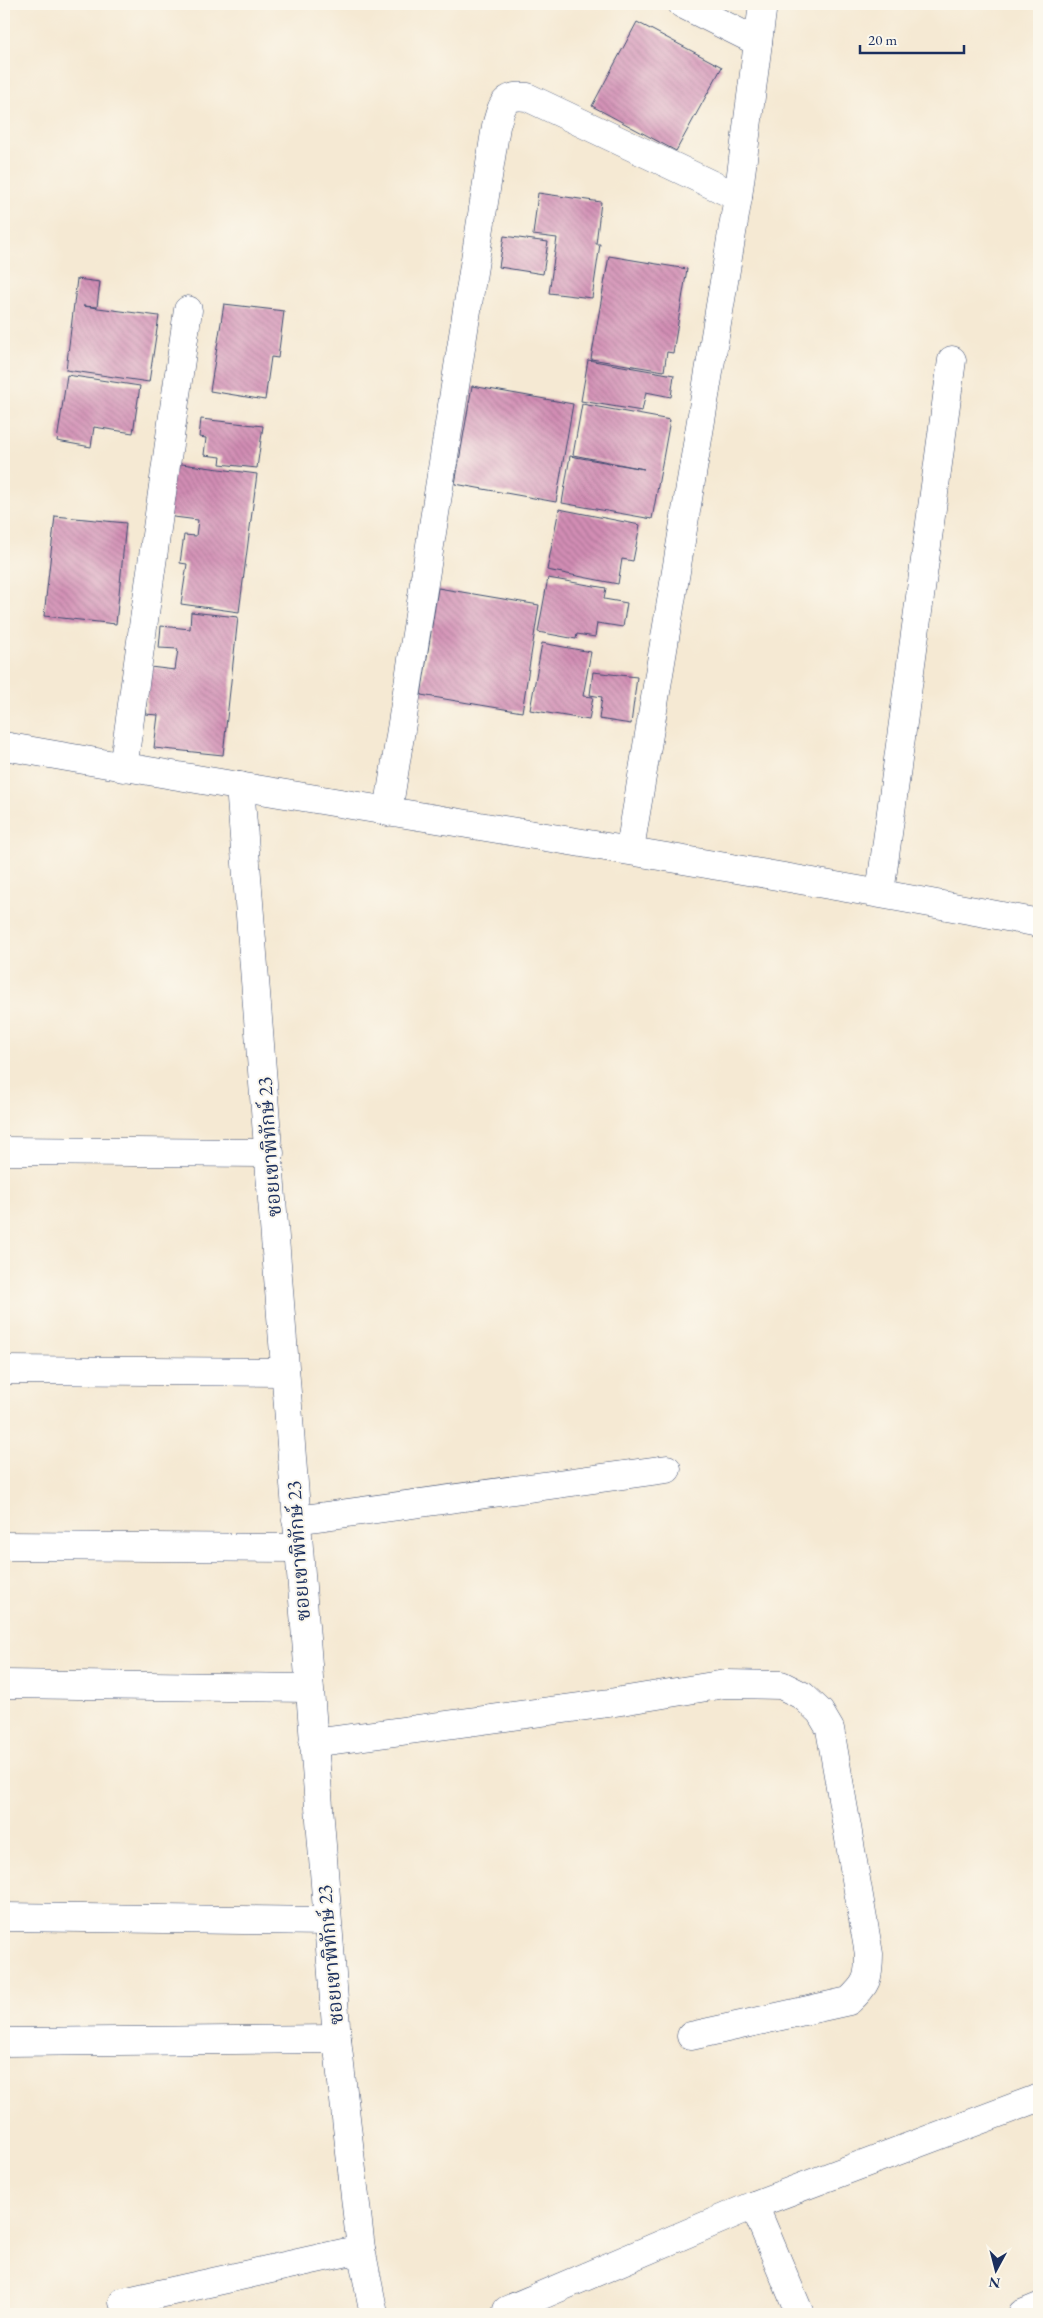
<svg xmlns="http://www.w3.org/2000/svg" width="1043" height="2318" viewBox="0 0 1043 2318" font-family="'EB Garamond','Noto Serif Thai',serif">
	<defs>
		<pattern id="building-back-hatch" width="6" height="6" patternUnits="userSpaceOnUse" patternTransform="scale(1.25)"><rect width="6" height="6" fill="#d28db4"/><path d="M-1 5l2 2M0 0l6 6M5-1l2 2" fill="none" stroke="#aa7496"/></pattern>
	</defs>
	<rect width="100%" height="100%" fill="#fbf7ec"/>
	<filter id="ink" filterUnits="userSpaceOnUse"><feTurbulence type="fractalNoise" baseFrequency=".02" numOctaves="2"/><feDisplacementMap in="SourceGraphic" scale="10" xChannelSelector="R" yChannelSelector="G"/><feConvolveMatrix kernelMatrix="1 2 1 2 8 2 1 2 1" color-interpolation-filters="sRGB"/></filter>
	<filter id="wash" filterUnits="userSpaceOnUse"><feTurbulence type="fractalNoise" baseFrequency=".0096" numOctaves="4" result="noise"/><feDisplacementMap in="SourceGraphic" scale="20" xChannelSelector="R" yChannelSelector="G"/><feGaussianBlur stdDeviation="1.12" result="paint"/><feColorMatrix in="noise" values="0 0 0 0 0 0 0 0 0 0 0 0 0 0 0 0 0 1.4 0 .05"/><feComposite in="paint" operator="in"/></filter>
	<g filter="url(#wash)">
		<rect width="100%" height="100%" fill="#f5e9d3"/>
		<g id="blocks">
			<g fill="url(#building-back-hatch)">
				<polygon points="637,22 722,67 676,151 592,106"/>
				<polygon points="538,193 601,202 596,244 600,244 592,298 549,293 557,238 533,235"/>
				<polygon points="504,236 548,242 543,274 499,267"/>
				<polygon points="609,256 687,269 673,353 667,352 664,371 591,359"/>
				<polygon points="77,279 100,282 97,307 83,306 159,316 149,382 66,370"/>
				<polygon points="224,304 284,311 278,358 271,357 265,400 210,391"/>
				<polygon points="588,360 674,375 671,397 646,392 642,411 581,401"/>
				<polygon points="67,375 140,386 133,433 94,427 91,447 57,441"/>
				<polygon points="472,386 573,404 556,502 455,484"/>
				<polygon points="582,404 670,420 652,519 562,503 570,456 644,469 573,455"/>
				<polygon points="201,419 263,426 257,468 220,464 221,457 204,455 206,438 199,437"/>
				<polygon points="174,463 257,474 239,612 181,604 187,564 180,563 184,535 196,536 198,520 166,516"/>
				<polygon points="559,509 640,525 633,561 622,559 618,584 547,570"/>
				<polygon points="55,516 126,523 116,624 44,616"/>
				<polygon points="548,578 606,588 604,599 627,603 623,627 597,623 595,637 577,634 576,639 538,632"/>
				<polygon points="438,588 539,605 522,712 421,695"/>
				<polygon points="191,612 238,617 223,755 154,748 158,715 145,714 150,667 175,670 178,649 159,648 161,626 190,629"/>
				<polygon points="542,643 591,652 583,696 593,697 589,720 530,710"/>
				<polygon points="593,672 637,677 631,724 599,719 602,697 590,695"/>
			</g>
		</g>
	</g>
	<g filter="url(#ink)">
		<use href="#blocks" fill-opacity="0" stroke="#3c4b70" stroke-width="1"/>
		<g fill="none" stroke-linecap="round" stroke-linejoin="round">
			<g stroke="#3c4b70" stroke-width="29">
				<g id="minor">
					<polyline points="682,4 758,42"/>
					<path d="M4,746c345,61 691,112 1035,177"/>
					<polyline points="123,768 188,310"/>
					<polyline points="240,786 337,2039 361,2249 374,2314"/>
					<path d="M388,812l108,-686c6,-20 7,-32 31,-29l211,100"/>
					<polyline points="630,849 738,197 763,4"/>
					<polyline points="880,893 952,360"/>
					<polyline points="4,1151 270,1153"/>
					<polyline points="4,1370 285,1372"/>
					<polyline points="296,1520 667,1469"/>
					<polyline points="4,1546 298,1548"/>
					<polyline points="4,1684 309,1688"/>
					<path d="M313,1743l296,-40 116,-19 56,1 22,11 17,16 10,17 39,225c0,25 -2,30 -20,47l-158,35"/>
					<polyline points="4,1917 327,1921"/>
					<polyline points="4,2042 337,2039"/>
					<polyline points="754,2205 800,2314"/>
					<polyline points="123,2302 361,2249"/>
					<polyline points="508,2314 507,2310 754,2205 1036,2099"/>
					<polyline points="1022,2314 1039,2307"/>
				</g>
			</g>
			<use href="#minor" stroke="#fff" stroke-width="28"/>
		</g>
	</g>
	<g text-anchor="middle" stroke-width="4" stroke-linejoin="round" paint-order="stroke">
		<g font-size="20" fill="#1b2f5e" stroke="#fbf7ec">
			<text transform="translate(269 1147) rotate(-94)" y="7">ซอยเขาพิทักษ์ 23</text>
			<text transform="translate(298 1551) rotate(-94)" y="7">ซอยเขาพิทักษ์ 23</text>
			<text transform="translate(330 1955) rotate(-95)" y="7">ซอยเขาพิทักษ์ 23</text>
		</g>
	</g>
	<rect width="1043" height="2318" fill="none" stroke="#fbf7ec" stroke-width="20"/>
	<g transform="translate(996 2270) rotate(187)" stroke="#fbf7ec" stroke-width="4" paint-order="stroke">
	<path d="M0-4L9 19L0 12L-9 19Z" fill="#1b2f5e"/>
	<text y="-8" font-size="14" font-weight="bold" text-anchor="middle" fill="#1b2f5e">N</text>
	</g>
	<path d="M860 45v8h104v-8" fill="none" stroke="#1b2f5e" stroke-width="2.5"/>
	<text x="868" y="45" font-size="15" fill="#1b2f5e" stroke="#fbf7ec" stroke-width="4" paint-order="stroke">20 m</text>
</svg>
